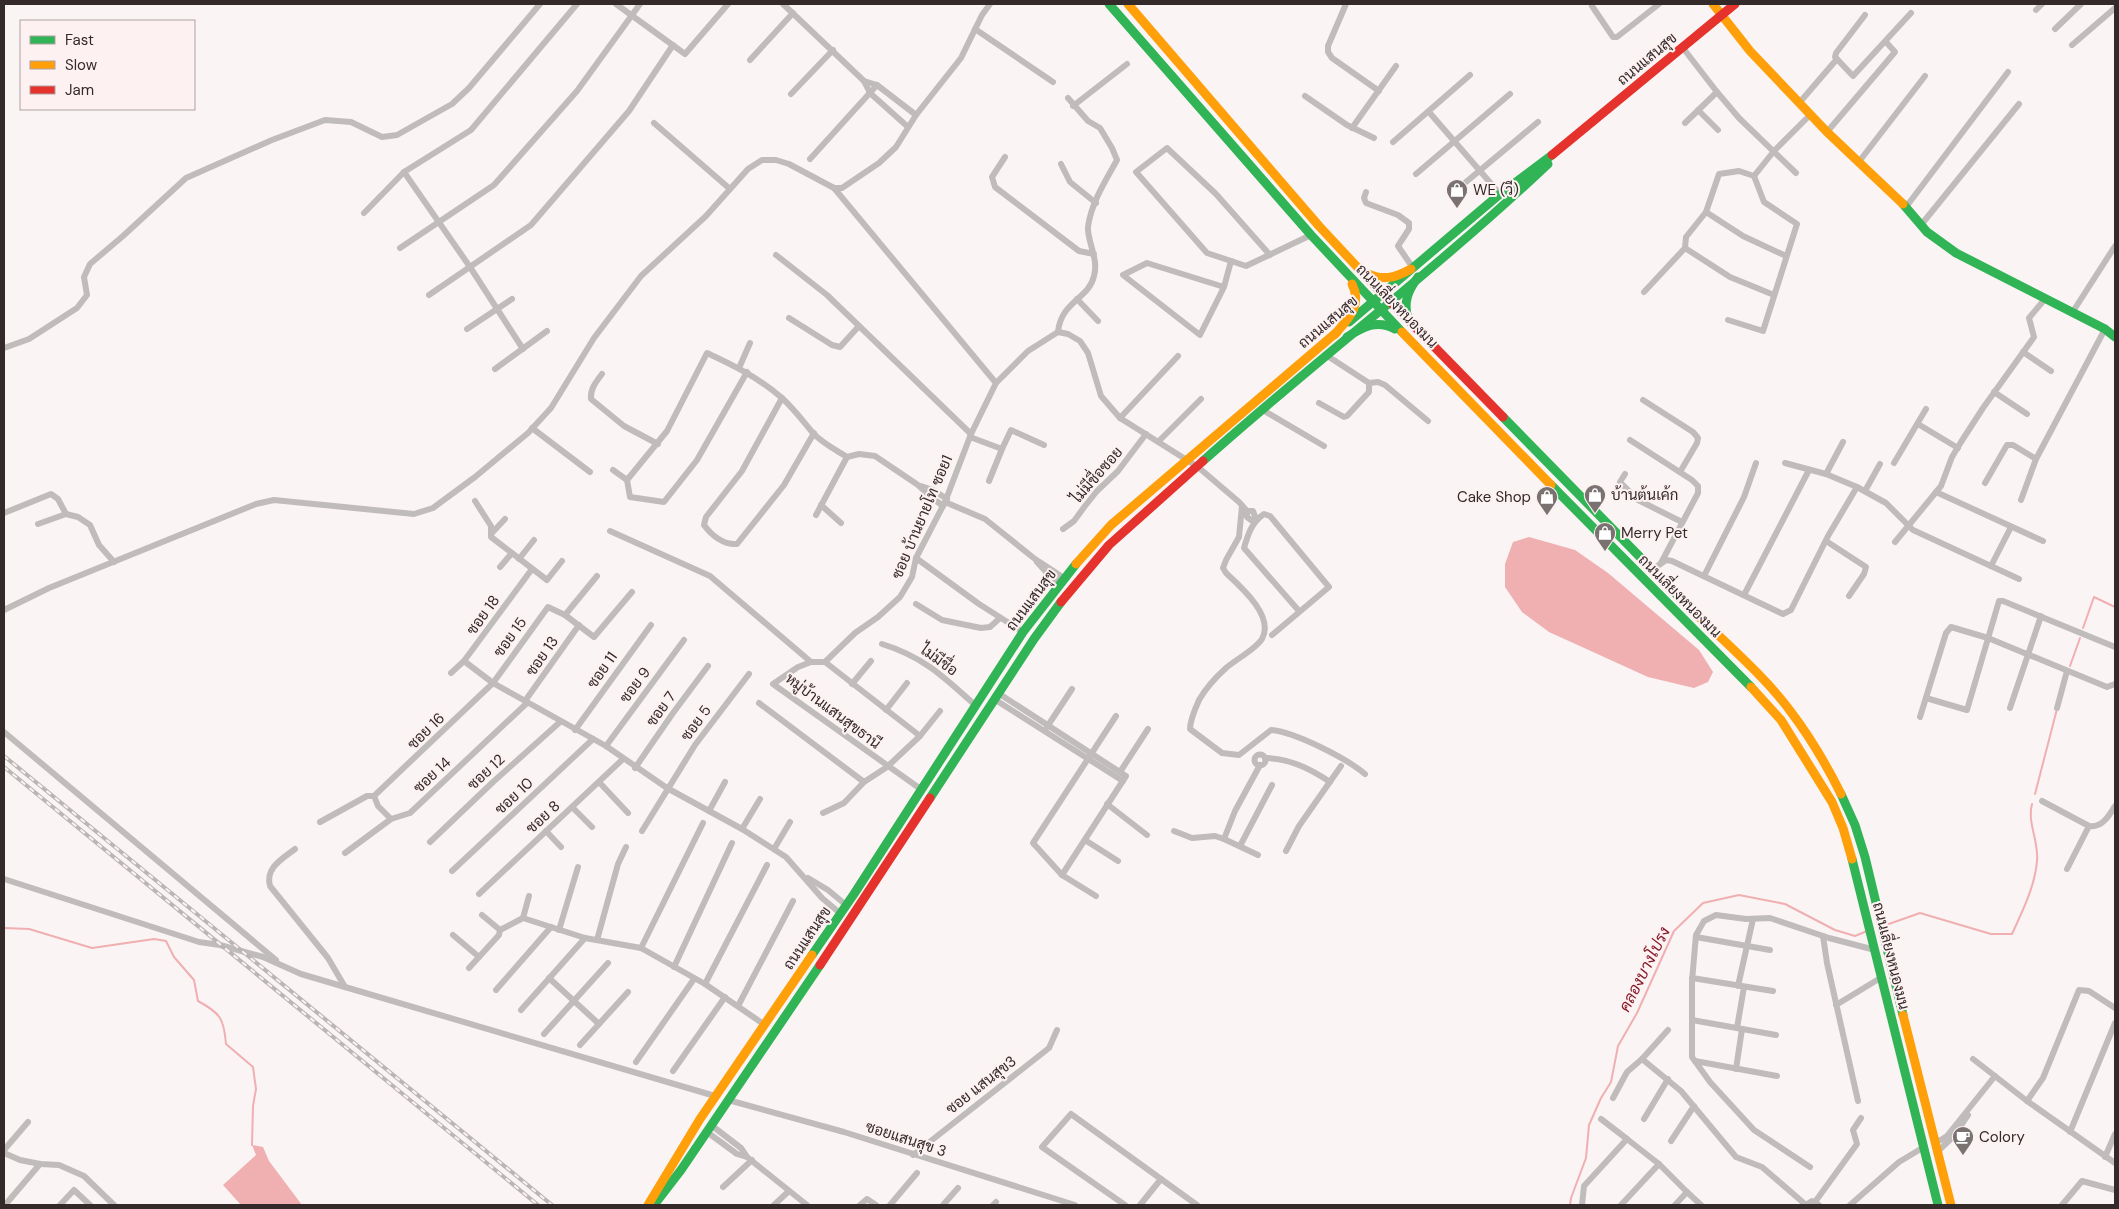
<svg xmlns="http://www.w3.org/2000/svg" width="2119" height="1209" viewBox="0 0 2119 1209" font-family="'DM Sans',Sarabun,sans-serif">
	<rect width="100%" height="100%" fill="#faf4f4"/>
	<g fill="#f0afb1">
		<polygon points="1529,537 1575,550 1608,573 1699,650 1713,672 1708,682 1694,688 1648,677 1549,632 1522,612 1505,587 1505,564 1513,542"/>
		<polygon points="252,1145 263,1147 269,1161 302,1205 241,1205 223,1185 256,1155"/>
	</g>
	<g fill="none" stroke-linecap="round" stroke-linejoin="round">
		<g stroke="#f0afb1" stroke-width="2">
			<polyline points="2083,628 2094,597 2115,607"/>
			<polyline points="2070,666 2080,638"/>
			<polyline points="2035,794 2057,709"/>
			<path d="M1886,925l34,-12 71,21h21c11,-24 23,-48 25,-73 2,-20 -10,-38 -5,-57"/>
			<path d="M4,928l25,1 63,19 62,-9 12,2 8,16 20,23 4,21c22,12 26,17 28,43l27,23 3,22 -3,17 -1,39"/>
			<polyline points="1570,1205 1571,1198 1586,1158 1589,1125 1601,1098 1611,1082 1618,1046 1637,1013 1674,931 1703,903 1739,895 1785,904 1835,930 1855,936 1867,931"/>
		</g>
		<g stroke="#c1bcbc" stroke-width="6">
			<polyline points="616,4 685,54 728,4"/>
			<polyline points="783,4 864,81 870,93 908,127"/>
			<polyline points="1346,4 1328,46 1328,52 1332,58 1379,91"/>
			<polyline points="1592,6 1613,37 1617,37 1659,4"/>
			<polyline points="2036,10 2042,4"/>
			<polyline points="975,29 1053,82"/>
			<polyline points="2055,29 2081,4"/>
			<polyline points="2072,45 2115,8"/>
			<polyline points="1683,48 1717,92 1739,118 1796,173"/>
			<polyline points="1837,59 1853,76 1911,13"/>
			<polyline points="750,60 793,13"/>
			<polyline points="864,81 877,85 916,115"/>
			<polyline points="791,94 833,50"/>
			<polyline points="1305,96 1347,125 1374,138"/>
			<polyline points="1800,102 1837,59 1835,57 1836,53 1865,15"/>
			<polyline points="1073,106 1127,64"/>
			<polyline points="1698,110 1718,130"/>
			<polyline points="1429,112 1500,194"/>
			<polyline points="654,123 730,189"/>
			<polyline points="1685,123 1717,92"/>
			<polyline points="1352,128 1396,66"/>
			<polyline points="1827,132 1895,52 1886,42"/>
			<polyline points="1393,142 1470,75"/>
			<polyline points="1005,157 992,177 995,187 1079,251 1094,254"/>
			<polyline points="810,159 877,85"/>
			<polyline points="1858,163 1925,76"/>
			<polyline points="1061,164 1070,182 1096,203"/>
			<polyline points="404,172 470,267 523,349"/>
			<polyline points="1416,174 1510,94"/>
			<polyline points="834,188 996,383"/>
			<polyline points="1366,192 1364,198 1366,203 1398,215 1409,223 1409,229 1398,246 1413,268"/>
			<polyline points="1454,192 1538,122"/>
			<polyline points="1906,207 2008,72"/>
			<polyline points="1706,212 1743,236 1786,256"/>
			<polyline points="364,213 404,172 471,130 577,4"/>
			<polyline points="1921,225 2019,104"/>
			<polyline points="400,248 494,185 577,91 640,4"/>
			<polyline points="1685,248 1730,277 1774,295"/>
			<polyline points="776,255 827,295 971,434"/>
			<polyline points="1270,255 1216,194 1167,148 1136,172 1207,253 1246,266 1311,235"/>
			<polyline points="1224,287 1147,263 1123,275 1200,335 1224,287 1231,261"/>
			<polyline points="1644,292 1685,248 1686,237 1706,212 1719,174 1739,171 1754,176 1774,151 1811,114"/>
			<polyline points="429,295 531,225 629,111 673,45"/>
			<polyline points="1077,299 1098,321"/>
			<polyline points="2072,313 2115,246"/>
			<polyline points="789,318 832,345 840,347 859,326"/>
			<polyline points="1728,320 1763,331 1797,224 1764,202 1754,176"/>
			<polyline points="467,329 512,299"/>
			<path d="M1058,332c3,-31 31,-33 36,-56 5,-17 -7,-35 -6,-49 3,-24 18,-47 29,-67l-5,-12 -12,-20 -12,-7 -20,-23"/>
			<polyline points="4,348 29,339 77,308 87,295 84,277 90,264 123,236 186,178 272,140 325,120 351,122 382,137 397,135 452,104 469,88 540,4"/>
			<polyline points="2023,352 2051,371"/>
			<polyline points="739,368 750,343"/>
			<polyline points="495,369 547,331"/>
			<path d="M602,374c-6,8 -12,15 -11,25l33,27 34,18"/>
			<polyline points="1369,383 1378,382 1385,385 1428,421"/>
			<polyline points="1994,392 2027,414"/>
			<path d="M782,398l-40,73 -36,46 -2,8c8,11 20,20 33,19l47,-59 30,-52"/>
			<polyline points="1643,400 1693,432 1698,438 1697,443 1680,472"/>
			<polyline points="1319,403 1344,417 1347,416 1369,392 1369,383 1326,355"/>
			<polyline points="1261,409 1324,446"/>
			<polyline points="1120,418 1178,356"/>
			<polyline points="1918,424 1958,448"/>
			<polyline points="532,428 590,472"/>
			<polyline points="970,437 1002,449 989,481"/>
			<polyline points="1630,440 1692,480 1698,486 1698,493 1661,563"/>
			<polyline points="1159,441 1201,399"/>
			<polyline points="1002,449 1011,430 1044,445"/>
			<polyline points="1785,463 1826,474 1857,487 1886,503 1913,530 2019,579"/>
			<polyline points="1894,463 1926,409"/>
			<polyline points="613,470 627,480 630,497 664,502 697,460 747,372"/>
			<polyline points="1625,474 1620,482 1638,500 1682,522"/>
			<polyline points="1826,474 1843,442"/>
			<path d="M627,480l40,-49 40,-78c28,13 52,25 75,45 12,11 21,23 31,35 9,10 23,17 34,24l12,-3 16,2 43,29 13,12 12,9"/>
			<polyline points="1985,483 2007,445 2013,445 2036,459"/>
			<polyline points="921,486 933,490 947,499"/>
			<polyline points="1865,491 1880,464"/>
			<polyline points="1936,492 2043,541"/>
			<polyline points="2021,500 2036,459 2105,329"/>
			<polyline points="475,501 491,526 491,537 547,580 562,561"/>
			<polyline points="945,502 985,519 1035,559 1064,578"/>
			<polyline points="821,505 841,523"/>
			<path d="M1242,506l-3,31 -13,23 -3,8 3,5c14,13 49,43 36,66 -6,10 -27,21 -36,29 -10,9 -20,20 -27,32 -4,9 -9,20 -9,29l32,24 17,2 32,-25c24,2 75,28 94,44"/>
			<polyline points="4,513 51,494 58,499 66,514"/>
			<polyline points="816,515 847,457"/>
			<polyline points="38,524 66,514 78,517 90,525 99,545 114,562"/>
			<polyline points="1063,529 1074,521 1085,506 1097,491 1118,471 1146,434"/>
			<polyline points="610,531 710,576 811,662 825,662 920,736"/>
			<polyline points="491,534 505,519"/>
			<polyline points="1826,541 1866,567 1864,574 1849,596"/>
			<polyline points="1895,542 1941,486 1952,457 1961,442 1983,408 2034,337 2029,318 2045,299"/>
			<polyline points="916,558 979,604 1023,632"/>
			<polyline points="519,559 534,540"/>
			<polyline points="1037,562 1047,573 1060,583"/>
			<polyline points="1991,566 2011,527"/>
			<polyline points="500,567 512,553"/>
			<polyline points="1652,570 1666,560 1672,561 1783,614 1791,610 1828,536 1857,487"/>
			<polyline points="1704,576 1744,497 1756,463"/>
			<polyline points="1744,595 1809,470"/>
			<polyline points="916,604 942,620 981,628 990,627 1000,618"/>
			<polyline points="4,610 49,588 256,504 274,500 414,514 433,508 475,477 528,433 551,408 594,338 641,276 706,216 748,169 762,160 776,160 789,164 834,188 842,188 879,163 896,147 916,115 961,58 982,15 990,4"/>
			<polyline points="565,615 597,576"/>
			<path d="M1272,635l57,-48 -59,-71 -6,-2c-12,8 -16,20 -20,34l55,63"/>
			<path d="M882,644c42,13 62,33 94,62"/>
			<polyline points="464,661 493,683 606,746 667,788 742,829 786,857 822,898 841,914"/>
			<polyline points="811,662 798,667 773,684 922,790"/>
			<polyline points="825,662 855,633 878,617 900,597 912,577 916,558 945,502 971,434 996,383 1028,351 1058,332 1068,334 1080,341 1088,353 1101,396 1120,418 1198,467 1239,502 1247,511 1247,517 1251,520 1256,519 1253,511 1247,511"/>
			<polyline points="451,673 464,661 532,569"/>
			<polyline points="852,684 871,661"/>
			<polyline points="998,693 1126,776 1062,875"/>
			<polyline points="1926,698 1967,710 1999,601 2003,601 2115,647"/>
			<polyline points="994,699 1123,781"/>
			<polyline points="525,701 579,625"/>
			<polyline points="759,703 864,782"/>
			<polyline points="2010,708 2041,616"/>
			<polyline points="2057,708 2067,671"/>
			<polyline points="886,710 907,683"/>
			<polyline points="1920,717 1946,633 1951,627 1988,638 2107,687 2115,684"/>
			<polyline points="1047,727 1072,689"/>
			<polyline points="575,730 651,625"/>
			<polyline points="4,732 276,960"/>
			<polyline points="606,746 684,640"/>
			<circle cx="1260" cy="760" r="5.5"/>
			<path d="M1265,758c24,0 46,11 65,24"/>
			<polyline points="635,768 673,713 708,666"/>
			<polyline points="1120,772 1148,729"/>
			<polyline points="599,782 628,813"/>
			<path d="M2042,801l47,25c13,2 20,-10 26,-20"/>
			<polyline points="1107,804 1147,835"/>
			<polyline points="572,807 592,827"/>
			<polyline points="709,811 725,782"/>
			<polyline points="823,813 844,803 864,782 887,767 920,736 940,711"/>
			<polyline points="391,819 378,806 374,796 493,683 548,607 565,615 594,637 632,592"/>
			<polyline points="320,822 367,796 374,796"/>
			<polyline points="742,829 760,799"/>
			<polyline points="546,831 561,847"/>
			<polyline points="642,831 695,745 749,674"/>
			<polyline points="1174,831 1192,838 1215,836 1224,839 1235,811 1260,765"/>
			<polyline points="1224,839 1258,855"/>
			<polyline points="1085,840 1118,861"/>
			<polyline points="430,842 493,782 560,722"/>
			<polyline points="1240,846 1272,785"/>
			<path d="M295,849c-13,10 -30,19 -25,37l58,72 17,29"/>
			<polyline points="774,849 790,822"/>
			<polyline points="1286,851 1299,826 1341,766"/>
			<polyline points="345,853 391,819 410,813 527,703"/>
			<polyline points="2067,869 2089,826"/>
			<polyline points="452,871 593,739"/>
			<polyline points="808,878 828,890 846,905"/>
			<polyline points="4,879 199,942 220,945 263,957 301,974 345,987 715,1096"/>
			<polyline points="479,894 623,759"/>
			<polyline points="1096,896 1062,875 1033,843 1116,716"/>
			<polyline points="482,915 500,930"/>
			<polyline points="523,918 529,896"/>
			<polyline points="559,930 578,867"/>
			<polyline points="453,935 479,957"/>
			<polyline points="1823,936 1827,963 1858,1101"/>
			<polyline points="1696,937 1770,950"/>
			<polyline points="597,940 618,864 626,847"/>
			<polyline points="641,948 703,823"/>
			<polyline points="674,967 732,843"/>
			<polyline points="469,968 499,935 500,930 523,918 585,938 641,948 705,984 765,1025"/>
			<polyline points="549,978 599,1024"/>
			<polyline points="1692,978 1773,991"/>
			<polyline points="705,984 767,865"/>
			<polyline points="1738,986 1753,919"/>
			<polyline points="496,990 551,927"/>
			<polyline points="1836,1005 1882,977"/>
			<polyline points="738,1006 793,901"/>
			<polyline points="521,1010 585,938"/>
			<polyline points="1692,1020 1776,1035"/>
			<polyline points="1737,1028 1744,987"/>
			<polyline points="544,1034 608,963"/>
			<polyline points="580,1045 628,992"/>
			<polyline points="1642,1059 1681,1091 1736,1157 1762,1167 1806,1205 1812,1201 1819,1205"/>
			<polyline points="1973,1059 2027,1101 2115,1163"/>
			<polyline points="1695,1061 1777,1076"/>
			<polyline points="636,1062 694,979"/>
			<polyline points="1736,1069 1742,1029"/>
			<polyline points="673,1071 725,997"/>
			<polyline points="1613,1098 1627,1072 1642,1059 1668,1030"/>
			<polyline points="728,1100 844,1132 1075,1205"/>
			<polyline points="2027,1101 2043,1078 2079,990 2089,991 2115,1008"/>
			<polyline points="1601,1119 1627,1139"/>
			<polyline points="1644,1119 1668,1079"/>
			<polyline points="711,1125 741,1148 747,1157 807,1205"/>
			<polyline points="707,1132 737,1154 747,1157"/>
			<polyline points="2070,1132 2115,1023"/>
			<polyline points="1671,1141 1694,1106"/>
			<polyline points="1934,1141 1941,1140 1947,1136 1995,1076"/>
			<polyline points="4,1150 28,1122"/>
			<polyline points="1937,1152 1953,1137 1968,1115"/>
			<polyline points="4,1153 20,1160 40,1164 59,1165 84,1176 114,1205"/>
			<polyline points="913,1155 1049,1048 1057,1030"/>
			<polyline points="2105,1157 2115,1134"/>
			<polyline points="1810,1167 1754,1130 1710,1082 1692,1057 1692,981 1696,935 1704,921 1716,915 1746,919 1770,918 1829,938 1875,950"/>
			<polyline points="723,1187 752,1160"/>
			<polyline points="1687,1192 1701,1205"/>
			<polyline points="1815,1202 1857,1144 1853,1130 1861,1118"/>
			<polyline points="5,1205 40,1164"/>
			<polyline points="60,1205 74,1190 90,1205"/>
			<polyline points="774,1205 789,1191"/>
			<polyline points="860,1205 867,1199 876,1205"/>
			<polyline points="890,1205 917,1173"/>
			<polyline points="943,1205 958,1188"/>
			<polyline points="993,1205 996,1202"/>
			<polyline points="1125,1205 1042,1147 1071,1114 1197,1205"/>
			<polyline points="1140,1205 1161,1179"/>
			<polyline points="1582,1205 1584,1186 1627,1139 1659,1164 1687,1192 1675,1205"/>
			<polyline points="1621,1205 1659,1164"/>
			<polyline points="1850,1205 1899,1162 1924,1147"/>
			<polyline points="2062,1205 2082,1181 2115,1190"/>
		</g>
		<g stroke="#30b455" stroke-width="9">
			<polyline points="1109,4 1311,235 1402,332"/>
			<polyline points="1903,204 1927,232 1956,253 2105,329 2115,337"/>
			<path d="M1408,319c-5,-17 0,-28 10,-42"/>
			<polyline points="1349,322 1500,194 1552,155"/>
			<path d="M1347,337c16,-10 30,-18 48,-8"/>
			<polyline points="1503,417 1689,607"/>
			<path d="M1203,461c113,-101 235,-193 345,-297"/>
			<polyline points="1551,485 1751,687"/>
			<polyline points="1841,794 1855,825 1865,857 1903,1015"/>
			<polyline points="930,798 1034,639 1061,602"/>
			<polyline points="1852,859 1938,1205"/>
			<polyline points="812,955 854,894 1023,632 1076,564"/>
			<polyline points="654,1205 681,1170 820,965"/>
		</g>
		<g stroke="#ff9f0a" stroke-width="9">
			<polyline points="1128,4 1319,226 1374,285"/>
			<polyline points="1713,4 1750,51 1827,132 1903,204"/>
			<path d="M1366,273c17,8 29,5 45,-4"/>
			<polyline points="1402,332 1551,485"/>
			<path d="M1334,335c14,-16 29,-29 18,-51"/>
			<polyline points="1076,564 1111,525 1337,332"/>
			<path d="M1689,607c32,32 76,69 102,105 19,25 36,54 50,82"/>
			<polyline points="1751,687 1781,720 1832,802 1843,828 1852,859"/>
			<polyline points="1903,1015 1951,1205"/>
			<polyline points="648,1205 700,1119 812,955"/>
		</g>
		<g stroke="#e5322d" stroke-width="9">
			<polyline points="1552,155 1735,4"/>
			<polyline points="1374,285 1503,417"/>
			<polyline points="1061,602 1109,545 1203,461"/>
			<polyline points="820,965 930,798"/>
		</g>
		<g stroke="#bab6b6" stroke-width="4">
			<g id="rail">
				<polyline points="4,756 552,1205"/>
				<polyline points="4,767 538,1205"/>
			</g>
		</g>
		<use href="#rail" stroke="#fdf1f1" stroke-width="2" stroke-dasharray="5.5" stroke-linecap="butt"/>
	</g>
	<defs>
		<g id="shop-pin" transform="scale(1.125)"><path d="M0 17L-7.5 6A9.5 9.5 0 1 1 7.5 6Z" fill="#7a7171" stroke="#fdf1f1"/><path d="M-5-2.5h2.3a2.7 3.5 0 0 1 5.4 0H5L5.5 6h-11ZM-1.5-2.5h3a1.5 2.3 0 0 0-3 0Z" fill="#fff"/></g>
		<g id="cafe-pin" transform="scale(1.125)"><path d="M0 17L-7.5 6A9.5 9.5 0 1 1 7.5 6Z" fill="#7a7171" stroke="#fdf1f1"/><path d="M-5.5-4.5H6V0H3Q3 3.5 0 3.5H-2.5Q-5.5 3.5-5.5 0ZM3-3.2v2h1.7v-2ZM-6 4.5H4V6H-6Z" fill="#fff"/></g>
	</defs>
	<g fill-rule="evenodd">
		<use href="#shop-pin" x="1457" y="190"/>
		<use href="#shop-pin" x="1595" y="495"/>
		<use href="#shop-pin" x="1547" y="497"/>
		<use href="#shop-pin" x="1605" y="533"/>
		<use href="#cafe-pin" x="1963" y="1137"/>
	</g>
	<g text-anchor="middle" stroke-width="4" stroke-linejoin="round" paint-order="stroke">
		<g font-size="15" fill="#352a2a" stroke="#fdf1f1">
			<text transform="translate(1647 59) rotate(-40)" y="5">ถนนแสนสุข</text>
			<text transform="translate(1397 306) rotate(46)" y="5">ถนนเลี่ยงหนองมน</text>
			<text transform="translate(1328 322) rotate(-40)" y="5">ถนนแสนสุข</text>
			<text transform="translate(1097 475) rotate(-49)" y="5">ไม่มีชื่อซอย</text>
			<text transform="translate(922 517) rotate(-67)" y="5">ซอย บ้านยายโท ซอย1</text>
			<text transform="translate(1680 596) rotate(45)" y="5">ถนนเลี่ยงหนองมน</text>
			<text transform="translate(1031 600) rotate(-53)" y="5">ถนนแสนสุข</text>
			<text transform="translate(483 615) rotate(-54)" y="5">ซอย 18</text>
			<text transform="translate(510 637) rotate(-54)" y="5">ซอย 15</text>
			<text transform="translate(542 656) rotate(-55)" y="5">ซอย 13</text>
			<text transform="translate(939 660) rotate(36)" y="5">ไม่มีชื่อ</text>
			<text transform="translate(602 670) rotate(-55)" y="5">ซอย 11</text>
			<text transform="translate(635 685) rotate(-53)" y="5">ซอย 9</text>
			<text transform="translate(661 709) rotate(-54)" y="5">ซอย 7</text>
			<text transform="translate(833 711) rotate(37)" y="5">หมู่บ้านแสนสุขธานี</text>
			<text transform="translate(696 723) rotate(-54)" y="5">ซอย 5</text>
			<text transform="translate(426 731) rotate(-44)" y="5">ซอย 16</text>
			<text transform="translate(486 772) rotate(-43)" y="5">ซอย 12</text>
			<text transform="translate(432 775) rotate(-43)" y="5">ซอย 14</text>
			<text transform="translate(514 796) rotate(-43)" y="5">ซอย 10</text>
			<text transform="translate(543 817) rotate(-43)" y="5">ซอย 8</text>
			<text transform="translate(807 938) rotate(-56)" y="5">ถนนแสนสุข</text>
			<text transform="translate(1891 956) rotate(76)" y="5">ถนนเลี่ยงหนองมน</text>
			<text transform="translate(981 1085) rotate(-38)" y="5">ซอย แสนสุข3</text>
			<text transform="translate(906 1139) rotate(18)" y="5">ซอยแสนสุข 3</text>
		</g>
		<g font-size="15" fill="#352a2a" stroke="#fdf1f1" text-anchor="start">
			<text x="1473" y="195">WE (วี)</text>
			<text x="1611" y="500">บ้านต้นเค้ก</text>
			<text x="1531" y="502" text-anchor="end">Cake Shop</text>
			<text x="1621" y="538">Merry Pet</text>
			<text x="1979" y="1142">Colory</text>
		</g>
		<g font-size="16" font-style="italic" fill="#831a29" stroke="#fdf1f1">
			<text transform="translate(1644 969) rotate(-63)" y="6">คลองบางโปรง</text>
		</g>
	</g>
	<rect width="2119" height="1209" fill="none" stroke="#352a2a" stroke-width="10"/>
	<rect x="20" y="20" width="175" height="90" fill="#fdf1f1" stroke="#ada1a1"/>
	<rect x="30" y="36" width="25" height="8" fill="#30b455" stroke="#ada1a1"/>
	<text x="65" y="45" font-size="15" fill="#352a2a">Fast</text>
	<rect x="30" y="61" width="25" height="8" fill="#ff9f0a" stroke="#ada1a1"/>
	<text x="65" y="70" font-size="15" fill="#352a2a">Slow</text>
	<rect x="30" y="86" width="25" height="8" fill="#e5322d" stroke="#ada1a1"/>
	<text x="65" y="95" font-size="15" fill="#352a2a">Jam</text>
</svg>
